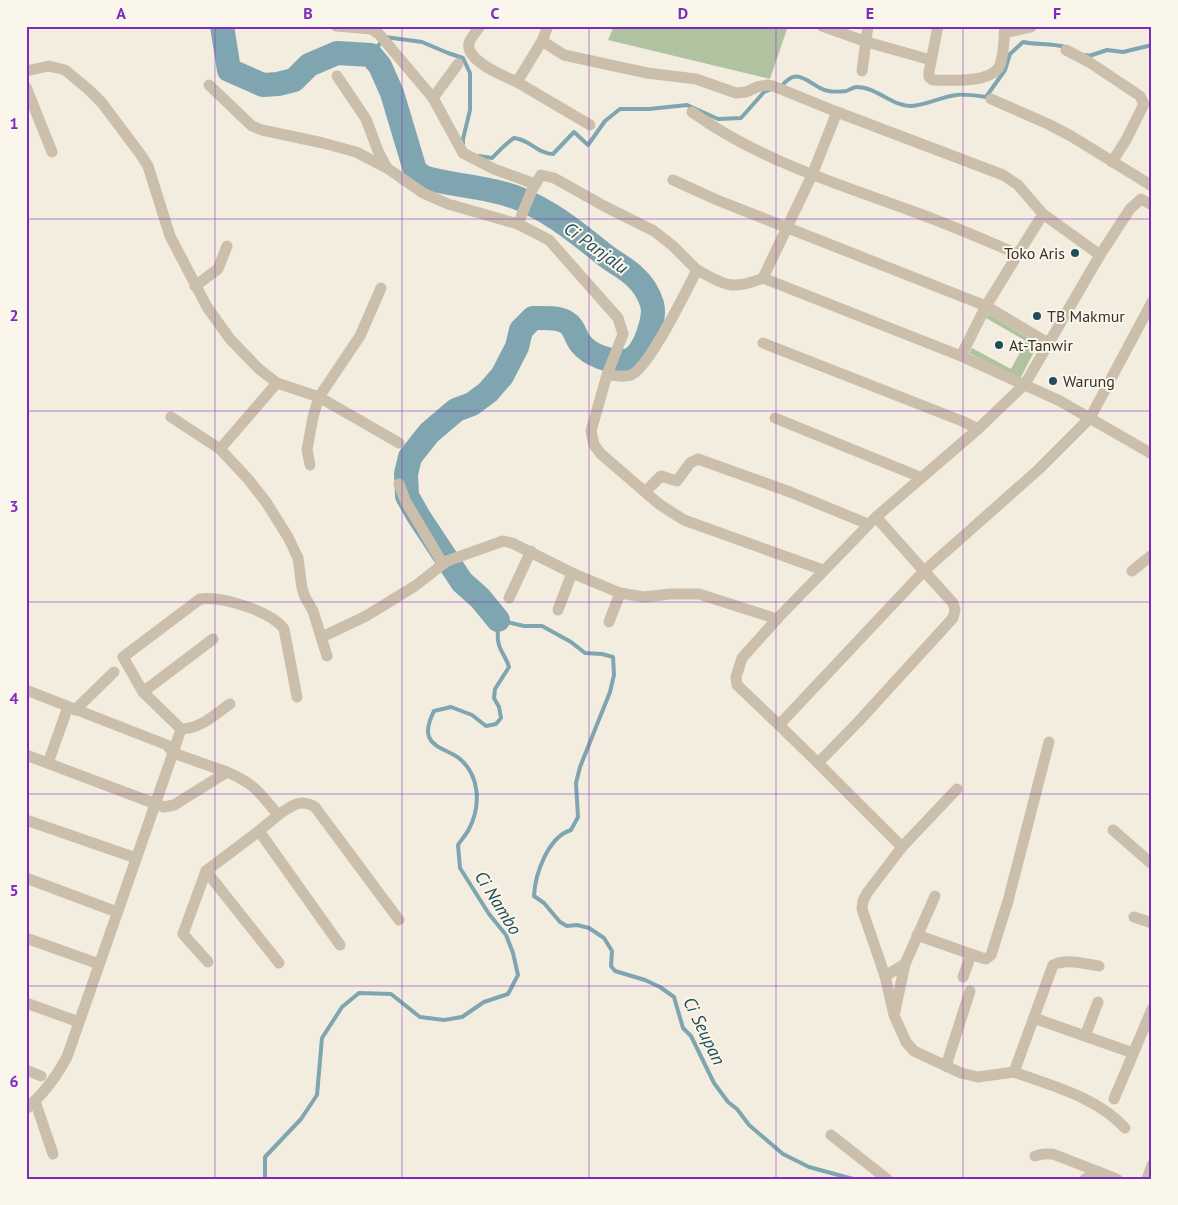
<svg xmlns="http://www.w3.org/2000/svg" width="1178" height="1205" viewBox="0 0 1178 1205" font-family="'PT Sans',sans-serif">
	<rect width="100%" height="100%" fill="#f3ede0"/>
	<g fill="#b1c2a0">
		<polygon points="614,26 788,26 770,79 608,40"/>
		<polygon points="989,314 1038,344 1020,379 969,353 972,348 1011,369 1026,341 986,318"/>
	</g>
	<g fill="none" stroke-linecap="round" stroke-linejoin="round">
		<g stroke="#7fa6b0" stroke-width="4">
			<polyline points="371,55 385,37 422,42 448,53 463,58 470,73 470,110 463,139 463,146"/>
			<polyline points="1086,55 1089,56 1107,50 1123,52 1152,45"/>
			<path d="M781,87c14,-19 23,-8 39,1 7,4 18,4 26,3 4,-1 7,-4 11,-4 19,0 37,20 54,19 15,-1 30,-9 45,-11 5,-1 23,1 30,2l19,-27 5,-16 13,-12c14,3 28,1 42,5"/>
			<path d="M479,156l13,2c7,-7 13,-14 22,-20 15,1 24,16 39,16l21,-22 14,13 17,-24 15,-12h29l38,-4 31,14 23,-1 23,-26 8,-3"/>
			<path d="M265,1179v-22l36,-38 16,-24 5,-57 20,-31 17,-14 32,1 29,23 24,3 18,-3 22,-15 24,-8 10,-19 -5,-22 -7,-18 -17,-21 -29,-46 -2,-23c3,-5 8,-10 11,-16 12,-23 11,-53 -9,-70 -9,-8 -26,-10 -31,-22 -3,-8 1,-18 5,-26l17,-4 21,8 14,11 10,-2 5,-6 -2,-11 -5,-9 1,-9 14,-22c-2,-8 -8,-15 -10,-22 -3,-8 0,-16 -1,-25l26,6h18l29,16 14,11 17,1 11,3 1,18 -4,17 -30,75 -4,16 2,34 -7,13c-23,7 -36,44 -37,66l10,7 16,19 7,4 10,-1 12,3 15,10 8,13 -1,15 4,5 30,9 15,7 14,10 9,31 8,8 23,47 14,19 9,7 12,16 34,29 26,13 44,12"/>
		</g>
		<path stroke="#7fa6b0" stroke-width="24" d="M222,26l7,44 34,15 15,-1 16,-4 15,-15 28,-12 34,2 9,11 12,27 23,77 8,7c29,9 62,9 92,20 35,13 62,36 91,59 9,7 20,12 28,20 8,7 15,18 18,28 3,10 -1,21 -4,30 -3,10 -11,26 -23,27 -15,1 -34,-5 -44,-17 -6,-7 -6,-17 -15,-22 -8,-5 -23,-4 -33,-4l-12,12 -4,17 -15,29 -14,16 -16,12 -16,6 -27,23 -19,24 -4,17 1,22 12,21 43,65 18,16 18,22"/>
		<g stroke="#cbbfab" stroke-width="11">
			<polyline points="336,26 371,29 379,34 433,98 463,153 494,169 535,184"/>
			<path d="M480,26c-3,5 -9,11 -11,17 -4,18 35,33 48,39"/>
			<polyline points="548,26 542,41 564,55 647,73 696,79 736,93 746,92 757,87 767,85 773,86 837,112 1003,175 1018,185 1043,214 1100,255"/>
			<polyline points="822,26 867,42 931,60"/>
			<path d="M938,26l-9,46v5l4,3c16,0 59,4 67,-15 4,-11 4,-27 5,-39"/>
			<polyline points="1004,33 1031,27"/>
			<polyline points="542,41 517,82 590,125"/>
			<polyline points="1066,50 1089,62 1140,96 1144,104 1126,140 1112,162"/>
			<polyline points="26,71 49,66 65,70 88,89 102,103 141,155 148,166 170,236 207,307 230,339 259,369 277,383 319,397 399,443"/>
			<polyline points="862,71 868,26"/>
			<polyline points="337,76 366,119 378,151 387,168"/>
			<polyline points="209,85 252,126 262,130 323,143 356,152 387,168 423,193 448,204 518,224"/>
			<polyline points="26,87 52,152"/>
			<polyline points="433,98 458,64"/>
			<polyline points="991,99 1048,124 1071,136 1152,186"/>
			<path d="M692,112c65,47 143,71 217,98 37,13 73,29 109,44l-32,52 -25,50 99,45 92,53"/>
			<polyline points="837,112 812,175 763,278 961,356"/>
			<polyline points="673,180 717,200 986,306 1048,343"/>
			<polyline points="1018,254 1043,214"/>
			<path d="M697,270c29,15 34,21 66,8"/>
			<polyline points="195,286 218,269 227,246"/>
			<polyline points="763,343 962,421 978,429"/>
			<path d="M607,375c7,0 17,3 24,0 18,-7 55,-84 66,-105l-24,-24 -19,-15 -50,-25 -50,-28 -13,-3 -9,15 -14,34 31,16 69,78 5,16 -16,41 -16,56 3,14 7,9 58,50 25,16 139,50"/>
			<polyline points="277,383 220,449 248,479 266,502 288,537 298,558 302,588 305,597 313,611 327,656"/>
			<polyline points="171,417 220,449"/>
			<polyline points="775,418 920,477"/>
			<polyline points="310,465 307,450 313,417 319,397 360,336 381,288"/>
			<polyline points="399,484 406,502 443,564"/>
			<polyline points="646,491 661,476 677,481 690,463 698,459 790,492 868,524"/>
			<polyline points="876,517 777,619 742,658 736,677 737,685 779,725 924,571 876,517 978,429 1025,384 1100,255 1130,209 1141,199 1152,205"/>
			<polyline points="1132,571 1152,555"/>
			<polyline points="509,598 531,551"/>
			<polyline points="558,610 572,573"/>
			<polyline points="609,622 620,593"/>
			<polyline points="322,637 366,616 415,586 447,561 503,541 512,543 572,573 620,593 644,597 670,594 699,594 777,619"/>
			<path d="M26,690l141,55 6,8 -106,304c-11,20 -23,37 -41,52"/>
			<polyline points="143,692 213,639"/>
			<polyline points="75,710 114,672"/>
			<polyline points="779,725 818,763 902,847 867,893 863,901 862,909 885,976 894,1015 906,1042 914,1051 961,1073 978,1077 1014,1072"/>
			<path d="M181,729c20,0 34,-15 49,-25"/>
			<path d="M26,755l138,52 10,-2 53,-33c28,12 32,20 51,43l-19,16 81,114"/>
			<polyline points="48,763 68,707"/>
			<polyline points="818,763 859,721 953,618 955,610 953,603 924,571 1038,470 1090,418 1152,302"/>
			<path d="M227,772l-54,-19 8,-24 -38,-37 -20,-35 77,-58c22,-3 71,12 84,30l13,68"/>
			<path d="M278,815c14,-9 21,-17 37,-8l84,113"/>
			<polyline points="26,820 136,858"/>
			<polyline points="1113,830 1152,864"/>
			<polyline points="902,847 957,789"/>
			<polyline points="206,871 279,963"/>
			<polyline points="26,878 117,912"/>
			<polyline points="1134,917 1152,923"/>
			<polyline points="917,935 982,958 986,959 991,955 1008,901 1049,742"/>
			<polyline points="26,938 99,964"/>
			<polyline points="208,962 183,934 206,871 259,831"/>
			<path d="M1099,966c-14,-2 -33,-8 -46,-1l-39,107c38,14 83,25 111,56"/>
			<polyline points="885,976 905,964 935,896"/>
			<polyline points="963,977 971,955"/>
			<polyline points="26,1003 79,1022"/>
			<polyline points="895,1011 905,964"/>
			<polyline points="1034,1018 1133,1053"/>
			<polyline points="1085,1036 1098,1002"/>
			<polyline points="946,1066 970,991"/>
			<polyline points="26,1070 41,1076"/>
			<polyline points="1114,1099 1152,1009"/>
			<polyline points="35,1101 53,1154"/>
			<polyline points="831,1135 887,1179"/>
			<polyline points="1035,1156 1043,1154 1053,1154 1117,1179"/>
			<polyline points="1085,1179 1099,1172"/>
			<polyline points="1147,1179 1152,1165"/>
		</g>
	</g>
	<path fill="none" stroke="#7b2cbf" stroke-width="1" stroke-opacity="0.55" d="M215,26v1153M402,26v1153M589,26v1153M776,26v1153M963,26v1153M26,219h1126M26,411h1126M26,602h1126M26,794h1126M26,986h1126"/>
	<g fill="#204d5a" stroke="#faf6ec" stroke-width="2">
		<circle cx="1075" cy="253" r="5"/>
		<circle cx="1037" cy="316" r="5"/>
		<circle cx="999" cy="345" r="5"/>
		<circle cx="1053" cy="381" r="5"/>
	</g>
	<g text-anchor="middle" stroke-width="4" stroke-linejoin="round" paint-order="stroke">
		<g font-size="16" fill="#39312a" stroke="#faf6ec" text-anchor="start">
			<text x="1065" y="259" text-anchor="end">Toko Aris</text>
			<text x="1047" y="322">TB Makmur</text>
			<text x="1009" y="351">At-Tanwir</text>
			<text x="1063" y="387">Warung</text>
		</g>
		<g font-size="18" font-style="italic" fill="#204d5a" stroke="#faf6ec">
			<text transform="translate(596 248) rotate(36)" y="6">Ci Panjalu</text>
			<text transform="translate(498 903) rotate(58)" y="6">Ci Nambo</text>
			<text transform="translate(704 1031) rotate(64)" y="6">Ci Seupan</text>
		</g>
	</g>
	<rect width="1178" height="1205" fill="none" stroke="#faf6ec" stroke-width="55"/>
	<rect x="28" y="28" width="1122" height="1150" fill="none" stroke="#7b2cbf" stroke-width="2"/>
	<g font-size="16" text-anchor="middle" font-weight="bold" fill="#7b2cbf">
		<text x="121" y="19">A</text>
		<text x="308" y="19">B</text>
		<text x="495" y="19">C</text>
		<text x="683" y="19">D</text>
		<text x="870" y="19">E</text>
		<text x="1057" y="19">F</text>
		<text x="14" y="129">1</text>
		<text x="14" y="321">2</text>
		<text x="14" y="512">3</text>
		<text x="14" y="704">4</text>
		<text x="14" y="896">5</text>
		<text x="14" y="1087">6</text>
	</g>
</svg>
